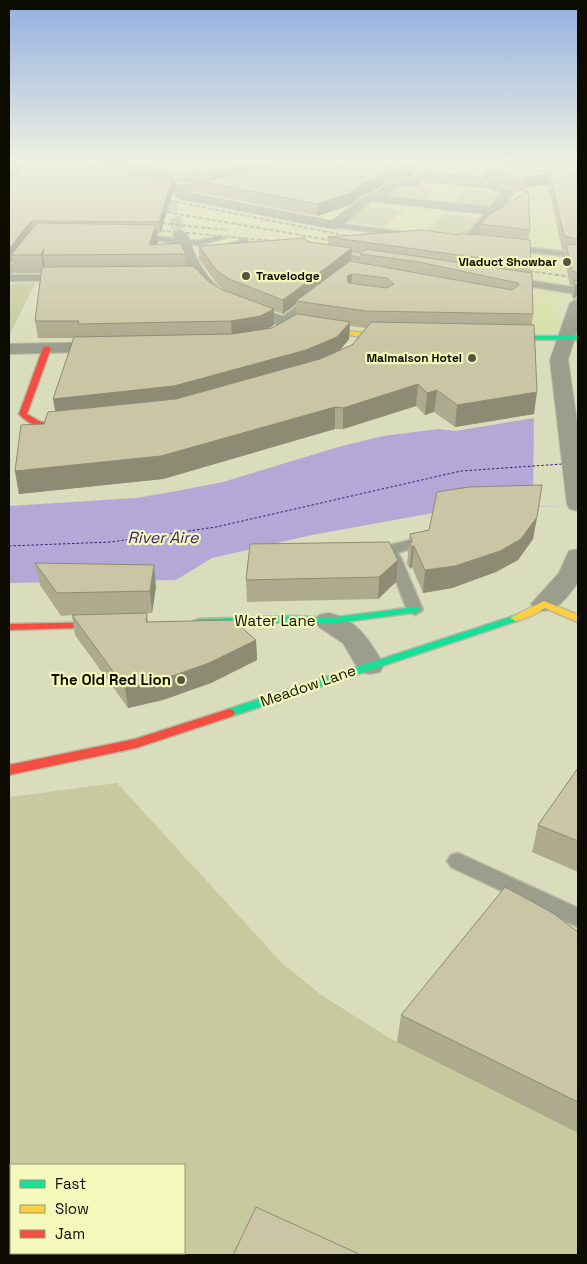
<svg xmlns="http://www.w3.org/2000/svg" width="587" height="1264" viewBox="0 0 587 1264" font-family="'Space Grotesk',sans-serif">
	<rect width="100%" height="100%" fill="#daddbc"/>
	<polygon fill="#d9dfa9" points="9,161 69,161 127,187 178,197 177,192 322,161 350,161 563,182 578,289 567,291 555,315 563,320 555,332 431,334 378,332 304,321 268,311 215,286 215,273 206,258 203,238 9,222"/>
	<g fill="#c6ca9e" fill-rule="evenodd">
		<polygon points="402,184 436,187 421,201 385,198"/>
		<polygon points="465,190 501,194 488,208 451,205"/>
		<polygon points="367,206 404,210 384,227 346,222"/>
		<polygon points="444,214 480,218 464,236 426,231"/>
		<polygon points="35,283 9,336 9,284"/>
		<path d="M117,783l165,180 38,31 66,42 192,97v122h-569v-458zM11,1165h173v88h-173z"/>
	</g>
	<polygon fill="#b4a8d7" points="534,418 578,506 466,507 312,535 212,558 176,580 9,583 9,506 136,498 177,491 223,482 342,446 383,436 439,429 455,431"/>
	<polygon fill="#daddbc" points="578,413 578,506 533,506 534,414"/>
	<g fill="none" stroke-linecap="round" stroke-linejoin="round">
		<polyline stroke="#3c1a78" stroke-width="1" stroke-dasharray="2.5 2" stroke-linecap="butt" points="9,546 111,542 216,527 461,471 563,464"/>
		<polyline stroke="#bbbea0" stroke-width="12" stroke-dasharray="12 6" stroke-linecap="butt" points="144,177 167,193 180,234"/>
		<g stroke="#b7b9a0" stroke-width="3">
			<g id="lane">
				<polygon points="331,223 411,233 415,235 411,237 334,227 331,227"/>
				<polygon points="135,234 197,241 221,236 225,238 197,245 132,238 131,236"/>
				<polygon points="244,239 248,241 247,243 217,252 213,250"/>
				<polygon points="510,246 578,253 578,257 507,250 506,248"/>
				<polygon points="23,249 30,251 10,275 62,275 66,278 65,280 9,281 9,268"/>
				<polygon points="331,252 363,257 367,259 363,261 328,256 328,252"/>
				<polygon points="511,278 578,288 578,294 508,283 508,279"/>
				<polygon points="311,295 319,297 286,323 280,323 280,319"/>
				<polygon points="411,540 416,541 418,544 416,547 397,553 401,558 423,610 415,615 407,610 388,560 376,551 378,548"/>
				<polygon points="458,853 578,908 578,927 451,867 447,861 451,855"/>
			</g>
		</g>
		<g stroke="#b7b9a0" stroke-width="2">
			<g id="street">
				<path d="M56,161l27,2 8,7 -5,3c-6,-2 -26,-9 -30,-12z"/>
				<polygon points="433,163 438,166 418,185 399,186 386,196 490,207 502,193 485,186 496,175 451,170 451,166 455,165 578,177 578,183 507,176 499,185 515,192 472,245 467,246 460,242 484,214 371,201 339,228 334,229 180,199 174,195 180,191 332,221 365,195 374,194 392,180 411,179"/>
				<path d="M180,230l7,4c21,65 52,68 112,87l2,3 -2,3c-12,3 -26,-4 -37,-8 -51,-16 -73,-33 -89,-85z"/>
				<polygon points="578,298 578,327 568,360 578,429 578,511 570,509 567,504 550,360 570,303"/>
				<polygon points="107,342 113,343 116,347 113,351 9,354 9,344"/>
				<path d="M578,549v33c-11,16 -23,33 -43,28l-4,-6 28,-31 10,-22z"/>
				<path d="M329,613c29,7 41,28 55,52l-4,7 -10,2 -10,-2 -17,-29 -24,-16 -4,-6 4,-6z"/>
			</g>
		</g>
		<g stroke="#b7b9a0" stroke-width="3">
			<g id="fast">
				<polygon points="499,336 578,336 578,340 497,339 497,337"/>
				<polygon points="415,607 419,608 420,610 419,612 329,624 296,622 198,625 192,622 198,619 296,616 329,618"/>
				<polygon points="516,615 520,616 522,618 520,620 233,716 225,716 223,713 225,710"/>
			</g>
		</g>
		<g stroke="#b7b9a0" stroke-width="3">
			<g id="slow">
				<polygon points="312,327 364,333 398,334 401,336 398,338 364,337 310,330 309,329"/>
				<path d="M544,601l34,14v7l-33,-14c-10,6 -18,11 -29,13l-6,-3z"/>
			</g>
		</g>
		<g stroke="#b7b9a0" stroke-width="3">
			<g id="jam">
				<path d="M47,346l4,2 -24,66 14,8h31l4,2 -1,2c-19,4 -42,4 -56,-12l24,-66z"/>
				<polygon points="110,622 114,623 116,625 114,627 9,630 9,624"/>
				<polygon points="229,709 233,710 235,713 233,716 136,748 9,775 9,765 135,739"/>
			</g>
		</g>
		<use href="#lane" fill="#9c9e8d" fill-rule="evenodd"/>
		<use href="#street" fill="#9c9e8d" fill-rule="evenodd"/>
		<use href="#fast" fill="#16e098" fill-rule="evenodd"/>
		<use href="#slow" fill="#ffcf43" fill-rule="evenodd"/>
		<use href="#jam" fill="#f24e42" fill-rule="evenodd"/>
		<g stroke="#a3a690" stroke-width="2" stroke-dasharray="4.5 2" stroke-linecap="butt">
			<polyline points="157,198 358,238"/>
			<polyline points="154,210 341,242"/>
			<polyline points="149,222 228,230"/>
			<polyline points="147,229 283,242"/>
			<polyline points="516,269 578,278"/>
		</g>
		<g stroke="#b7b9a0" stroke-width="8" stroke-linecap="butt">
			<polyline id="lane-bridge" points="155,187 174,189 210,186"/>
		</g>
		<use href="#lane-bridge" stroke="#9c9e8d" stroke-width="7"/>
	</g>
	<g fill="#aeaa8e" fill-rule="evenodd">
		<path d="M9,161h46l1,4 12,-3 -7,-1h60l14,1h5l-17,-1h231l-11,7h4l10,-7h221v135l-5,3 -1,-4 2,-9 -4,-1 -6,-28 1,-7 -3,-1 -14,-64 -22,2v5l-10,-1 -14,-7 2,-10 5,-6 -76,-7h-14l-1,9 -8,7 -19,2 -18,13 -9,2 -14,11 -32,11 -127,-25v-9l-16,-1 1,10 -4,3 -12,40h-3l1,8 -1,2 29,10 1,12 22,16 14,8 4,2 -10,-8 -18,-25v-13l109,-4 20,3v-8l141,-2 11,-1 1,-10 49,6 -2,10 3,25 -1,8 3,41 -1,11 2,89 -79,13 -21,-15 -9,3 -9,-9 -73,23h-8l-172,50 -144,15 -4,-23 29,-47 11,-13 -2,-12 21,-61h-36l-3,-17 7,-48h-28l-2,-12 -3,4v-83l4,-5zM352,253l8,1v8l-9,-1zM296,304v10l-24,14h-2l4,-3v-14l9,3zM350,326l16,2 -14,17 -12,5 9,-11z"/>
		<polygon points="492,167 491,177 486,182 485,188 424,182 425,172"/>
		<polygon points="537,517 533,539 518,560 496,572 452,588 423,593 412,567 410,569 407,564 410,534"/>
		<polygon points="398,560 396,582 378,599 247,602 246,580"/>
		<polygon points="35,563 156,587 152,613 147,613 148,622 256,640 257,660 211,683 163,700 128,708 75,635 72,615 61,616 40,585"/>
		<polygon points="578,768 578,872 532,852 538,825"/>
		<polygon points="578,932 578,1133 397,1042 401,1015"/>
	</g>
	<g fill="#8d8b74">
		<polygon points="49,161 55,161 56,169 47,172 46,162"/>
		<polygon points="260,161 303,161 214,182 213,172"/>
		<polygon points="337,161 354,161 337,171"/>
		<polygon points="419,161 418,170 410,177 391,179 373,192 364,194 350,205 318,216 318,204 364,182 391,168"/>
		<polygon points="25,164 27,174 9,178 9,167"/>
		<polygon points="492,167 491,177 486,182 486,178 485,174"/>
		<polygon points="550,174 548,185 526,187 527,177"/>
		<polygon points="175,180 176,191 172,194 160,234 159,222 171,183"/>
		<polygon points="31,221 32,233 11,255 12,261 9,265 9,249"/>
		<polygon points="156,225 158,242 153,254 149,245"/>
		<polygon points="352,248 351,261 296,301 296,304 283,314 283,300"/>
		<polygon points="44,249 43,255 45,269 44,273 41,255"/>
		<polygon points="352,274 351,290 346,292 347,276"/>
		<polygon points="578,284 578,296 573,299 575,285"/>
		<polygon points="274,309 274,325 260,333 232,338 231,321"/>
		<polygon points="350,322 349,339 337,354 176,405 57,418 53,399"/>
		<polygon points="418,384 416,406 343,429 343,408"/>
		<polygon points="437,390 434,412 425,415 427,393"/>
		<polygon points="537,392 534,414 455,427 457,405"/>
		<polygon points="335,407 335,429 163,479 19,494 15,471"/>
		<polygon points="537,517 533,539 518,560 496,572 452,588 423,593 425,570"/>
		<polygon points="414,546 412,567 410,569 412,547"/>
		<polygon points="398,560 396,582 378,599 379,577"/>
		<polygon points="154,565 156,587 152,613 150,591"/>
		<polygon points="256,640 257,660 211,683 163,700 128,708 125,688"/>
	</g>
	<g fill="#cac6a5" stroke="#8d8b74" fill-rule="evenodd">
		<polygon points="9,161 49,161 46,162 51,166 70,162 159,180 175,180 171,183 159,222 31,221 9,249 9,182 25,164 9,167"/>
		<polygon points="112,161 135,162 148,161 260,161 213,172 161,170"/>
		<polygon points="290,161 338,161 337,168 347,168 357,161 418,161 411,166 391,168 374,181 364,182 350,193 318,204 191,180 210,180 263,168"/>
		<polygon points="537,161 578,161 578,164"/>
		<polygon points="436,162 492,167 485,174 486,178 425,172"/>
		<polygon points="509,168 578,174 578,239 564,236 550,174 527,177 527,181 518,180 504,174"/>
		<polygon points="528,191 530,230 481,224 489,215"/>
		<polygon points="37,223 156,225 149,245 180,243 186,254 43,255 44,249 41,255 11,255"/>
		<polygon points="422,230 459,235 463,233 469,235 475,234 530,240 531,265 328,237"/>
		<polygon points="305,238 308,242 352,248 283,300 229,279 216,270 199,246"/>
		<polygon points="566,244 578,245 578,273 572,271"/>
		<path d="M366,249l166,24 1,41 -168,-3 -69,-10 54,-40 162,29 7,-5 -1,-2 -99,-21 -59,-8zM352,274l35,4 7,6 -7,4 -39,-5 -1,-7z"/>
		<polygon points="193,266 209,282 223,290 274,309 260,316 231,321 78,324 79,321 35,321 42,267"/>
		<polygon points="574,281 578,281 578,284 575,285"/>
		<polygon points="297,314 350,322 337,337 306,350 174,386 53,399 74,337 232,334 272,328"/>
		<polygon points="371,322 534,325 537,392 457,405 437,390 427,393 418,384 343,408 335,407 161,456 15,471 21,425 44,424 48,412 176,399 320,359 352,345"/>
		<polygon points="542,485 537,517 521,539 500,551 455,566 425,570 414,546 412,547 409,542 412,542 410,534 429,530 437,492 469,487"/>
		<polygon points="389,542 398,560 379,577 246,580 250,544"/>
		<polygon points="35,563 154,565 150,591 57,593"/>
		<polygon points="147,613 146,622 233,620 256,640 209,663 161,680 125,688 72,615"/>
		<polygon points="578,768 578,841 538,825"/>
		<polygon points="505,887 553,913 578,932 578,1102 401,1015"/>
		<polygon points="256,1207 361,1255 233,1255"/>
	</g>
	<linearGradient id="sky" x2="0" y2="1"><stop stop-color="#93afe1"/><stop offset="0.48" stop-color="#eef0e1"/><stop offset="1" stop-color="#eef0e1" stop-opacity="0"/></linearGradient>
	<rect width="587" height="337" fill="url(#sky)"/>
	<g fill="#545642" stroke="#f2f9ba" stroke-width="2">
		<circle cx="567" cy="262" r="5"/>
		<circle cx="246" cy="276" r="5"/>
		<circle cx="472" cy="358" r="5"/>
		<circle cx="181" cy="680" r="5"/>
	</g>
	<g text-anchor="middle" stroke-width="4.5" stroke-linejoin="round" paint-order="stroke">
		<g font-size="12" font-weight="bold" fill="#0c0d00" stroke="#f2f9ba" text-anchor="end">
			<text x="557" y="266">Viaduct Showbar</text>
			<text x="256" y="280" text-anchor="start">Travelodge</text>
			<text x="462" y="362">Malmaison Hotel</text>
		</g>
		<g font-size="15" fill="#0c0d00" stroke="#f2f9ba">
			<text x="275" y="626">Water Lane</text>
			<text transform="translate(308 686) rotate(-19)" y="5">Meadow Lane</text>
		</g>
		<g font-size="15" font-weight="bold" fill="#0c0d00" stroke="#f2f9ba" text-anchor="end">
			<text x="171" y="685">The Old Red Lion</text>
		</g>
		<g font-size="16" font-style="italic" fill="#3c1a78" stroke="#f2f9ba">
			<text x="163" y="543">River Aire</text>
		</g>
	</g>
	<rect width="587" height="1264" fill="none" stroke="#0c0d00" stroke-width="20"/>
	<rect x="10" y="1164" width="175" height="90" fill="#f2f9ba" stroke="#969b70"/>
	<rect x="20" y="1180" width="25" height="8" fill="#16e098" stroke="#969b70"/>
	<text x="55" y="1189" font-size="15" fill="#0c0d00">Fast</text>
	<rect x="20" y="1205" width="25" height="8" fill="#ffcf43" stroke="#969b70"/>
	<text x="55" y="1214" font-size="15" fill="#0c0d00">Slow</text>
	<rect x="20" y="1230" width="25" height="8" fill="#f24e42" stroke="#969b70"/>
	<text x="55" y="1239" font-size="15" fill="#0c0d00">Jam</text>
</svg>
